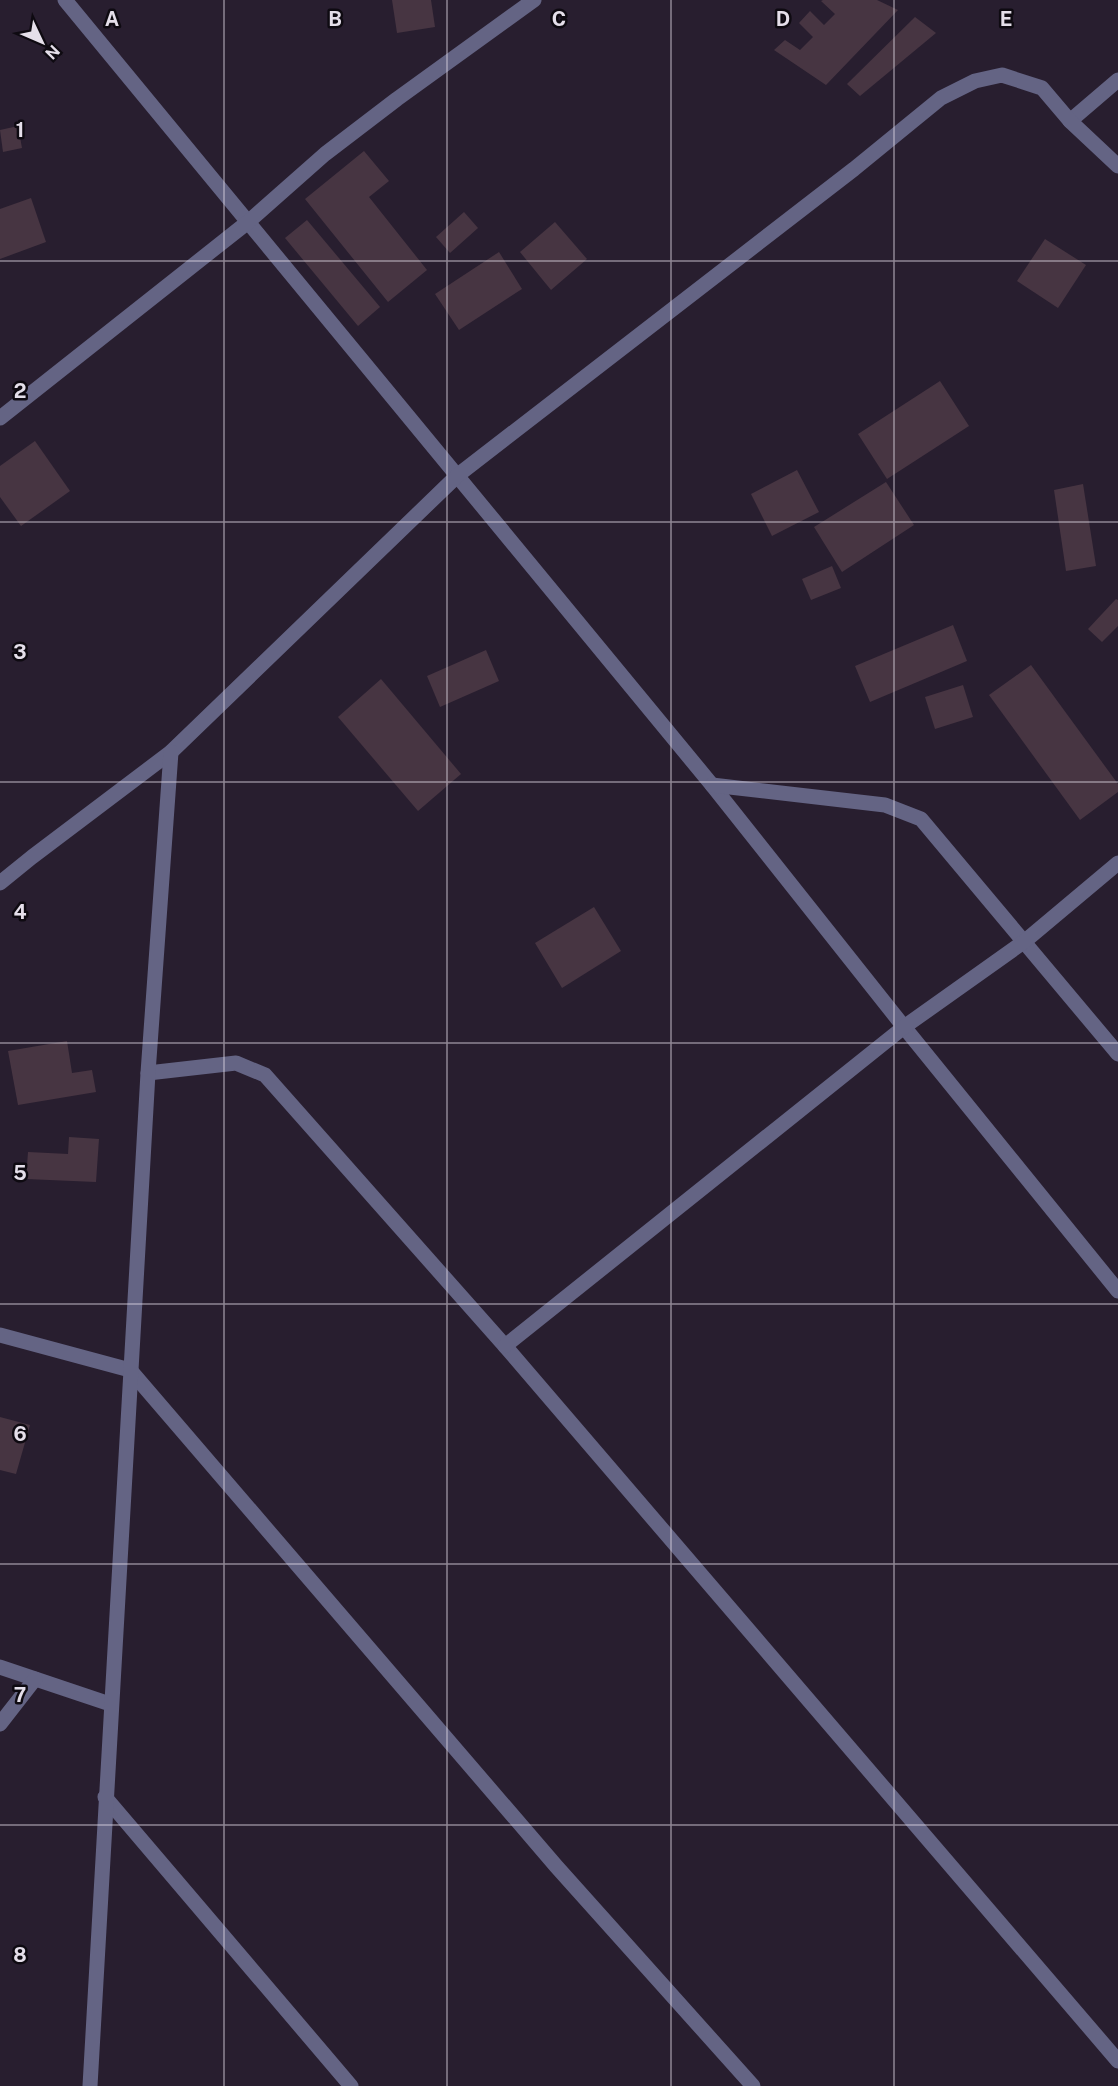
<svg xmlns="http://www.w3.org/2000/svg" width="1118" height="2086" viewBox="0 0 1118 2086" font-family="'Public Sans',sans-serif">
	<rect width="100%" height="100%" fill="#281e2f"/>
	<g fill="#473542">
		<polygon points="392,0 431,0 435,27 397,33"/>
		<polygon points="823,0 877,0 898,10 826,85 774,50 785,40 800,50 813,37 799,23 810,11 824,25 835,14 821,1"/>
		<polygon points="915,17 936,33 860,96 847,84"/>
		<polygon points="18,126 22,148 3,152 0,130"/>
		<polygon points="364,151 389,181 369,197 427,270 388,302 305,199"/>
		<polygon points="31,198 46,242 0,259 0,209"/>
		<polygon points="464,212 478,228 450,253 436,237"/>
		<polygon points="307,220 380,307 358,326 285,238"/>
		<polygon points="555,222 587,259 551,290 520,252"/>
		<polygon points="1045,239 1086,265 1058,308 1017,281"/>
		<polygon points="499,252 522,289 459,330 435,294"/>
		<polygon points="940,381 969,426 887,479 858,434"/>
		<polygon points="35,441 70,491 21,526 0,497 0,466"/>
		<polygon points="797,470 819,512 772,536 751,494"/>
		<polygon points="886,482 914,525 842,572 814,527"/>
		<polygon points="1083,484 1096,566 1066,571 1054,490"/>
		<polygon points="832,566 841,588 811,600 802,579"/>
		<polygon points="1116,599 1118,600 1118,626 1102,642 1088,629"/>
		<polygon points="953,625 967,661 870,702 855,666"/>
		<polygon points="486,650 499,681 440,707 427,676"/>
		<polygon points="1031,665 1118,784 1118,792 1080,820 989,695"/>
		<polygon points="381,679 461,774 418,811 338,717"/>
		<polygon points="963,685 973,717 935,729 925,697"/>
		<polygon points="594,907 621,951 562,988 535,943"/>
		<polygon points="67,1041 72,1073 92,1070 96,1092 18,1105 8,1051"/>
		<polygon points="69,1137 99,1139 96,1182 26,1179 28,1152 68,1154"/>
		<polygon points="0,1417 30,1425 16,1474 0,1470"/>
	</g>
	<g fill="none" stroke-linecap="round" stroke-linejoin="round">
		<g stroke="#646484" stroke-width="15">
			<polyline points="65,0 712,785 904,1027 1118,1291"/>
			<polyline points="1070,121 1118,80"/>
			<polyline points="0,418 248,222 325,154 397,99 534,0"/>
			<polyline points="712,785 885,805 921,819 1118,1054"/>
			<polyline points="0,883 32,857 171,752 458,475 854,169 941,98 975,81 1002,75 1042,88 1070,121 1118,166"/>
			<polyline points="148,1073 236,1063 265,1075 505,1346 1118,2061"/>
			<polyline points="0,1335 130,1370 556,1866 753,2086"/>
			<polyline points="505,1346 904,1027 1025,941 1118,863"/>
			<polyline points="0,1667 110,1704"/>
			<polyline points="0,1724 35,1679"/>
			<polyline points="105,1797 351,2086"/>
			<polyline points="90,2086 148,1073 171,752"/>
		</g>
	</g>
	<path fill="none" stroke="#e5dfea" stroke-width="1.5" stroke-opacity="0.55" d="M224,0v2086M447,0v2086M671,0v2086M894,0v2086M0,261h1118M0,522h1118M0,782h1118M0,1043h1118M0,1304h1118M0,1564h1118M0,1825h1118"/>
	<g font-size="20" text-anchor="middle" font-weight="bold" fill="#e5dfea" stroke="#0e0a11" stroke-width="5" stroke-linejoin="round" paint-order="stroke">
		<text x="112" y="26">A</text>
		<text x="335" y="26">B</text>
		<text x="559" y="26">C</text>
		<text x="783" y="26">D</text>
		<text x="1006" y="26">E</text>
		<text x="20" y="137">1</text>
		<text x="20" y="398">2</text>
		<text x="20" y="659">3</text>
		<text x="20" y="919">4</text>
		<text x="20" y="1180">5</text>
		<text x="20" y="1441">6</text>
		<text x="20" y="1702">7</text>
		<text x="20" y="1962">8</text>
	</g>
	<g transform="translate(42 42) rotate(134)" stroke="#0e0a11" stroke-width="4.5" paint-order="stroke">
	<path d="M0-4.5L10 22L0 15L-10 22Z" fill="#e5dfea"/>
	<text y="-9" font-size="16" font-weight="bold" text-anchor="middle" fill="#e5dfea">N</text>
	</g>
</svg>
